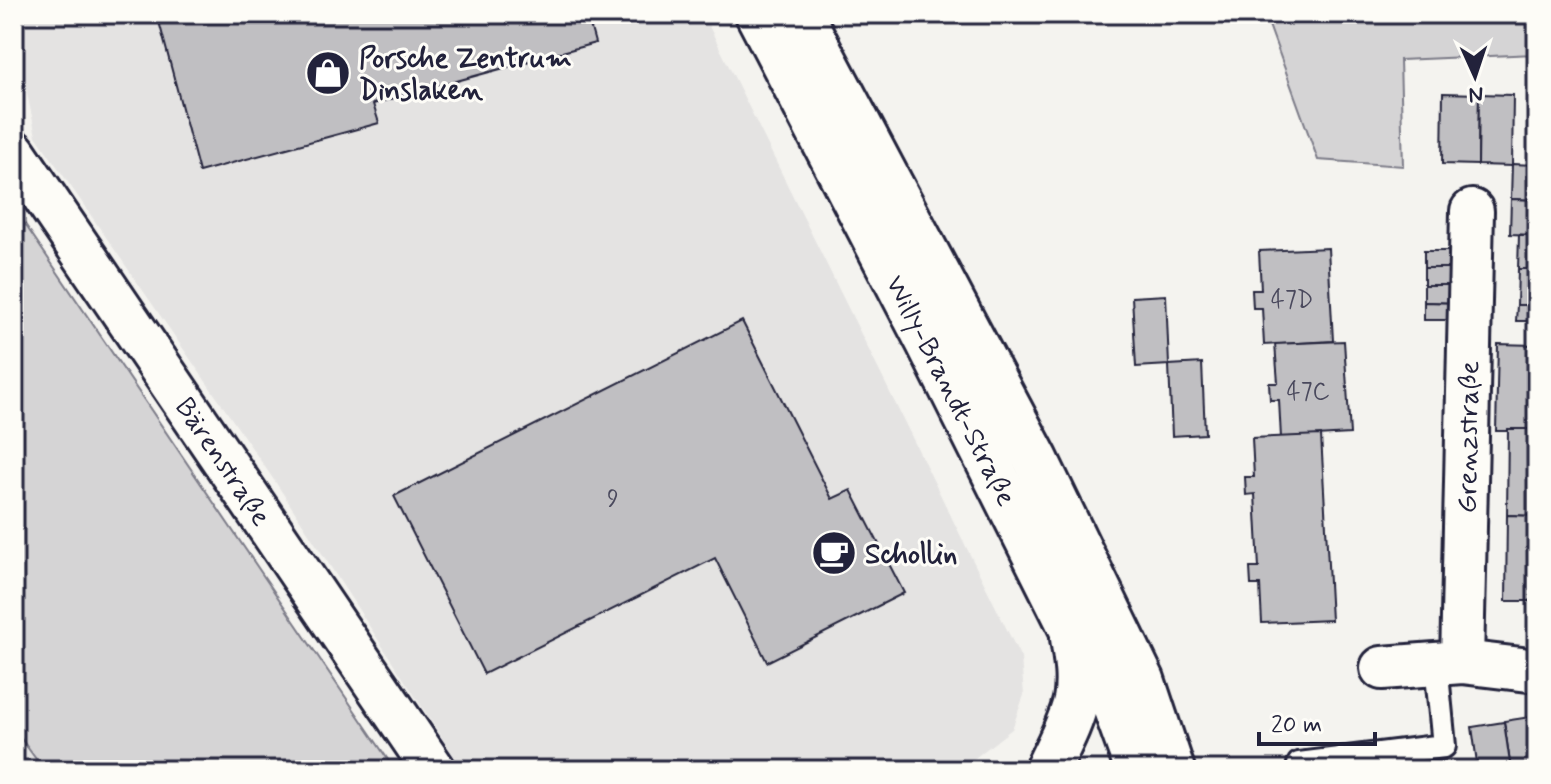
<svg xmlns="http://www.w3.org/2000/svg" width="1551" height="784" viewBox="0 0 1551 784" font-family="Mynerve,sans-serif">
	<rect width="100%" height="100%" fill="#f4f3ef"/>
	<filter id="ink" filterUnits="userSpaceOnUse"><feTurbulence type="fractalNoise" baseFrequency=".0125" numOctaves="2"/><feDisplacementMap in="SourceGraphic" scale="16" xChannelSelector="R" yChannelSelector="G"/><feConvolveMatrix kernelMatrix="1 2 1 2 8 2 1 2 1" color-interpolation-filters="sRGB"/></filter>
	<g filter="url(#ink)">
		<g fill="#e4e3e2">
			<polygon points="14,14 703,14 1021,658 1024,695 1012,729 971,761 950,770 463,770 276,483 36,136 14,31"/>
			<polygon points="14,729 44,770 14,770"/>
		</g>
		<g fill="#d5d4d5" stroke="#7c7b88" stroke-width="2">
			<polygon points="1265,14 1537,14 1537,54 1400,60 1403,166 1318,160"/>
			<polygon points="14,208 395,770 44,770 14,729"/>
		</g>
		<g fill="#c0bfc2" stroke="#22223b" stroke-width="2">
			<polygon points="157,14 587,14 595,43 373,104 379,123 199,172"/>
			<polygon points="1443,93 1479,94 1478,165 1442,164"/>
			<polygon points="1479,94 1513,95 1512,166 1478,165"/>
			<polygon points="1512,164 1537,165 1537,200 1511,199"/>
			<polygon points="1511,199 1537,200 1537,235 1510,234"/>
			<polygon points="1519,235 1537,235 1537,269 1518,269"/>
			<polygon points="1328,248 1333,341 1264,345 1262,308 1253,308 1252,290 1261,290 1259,251"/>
			<rect x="1424" y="251" width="35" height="17"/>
			<polygon points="1424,268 1459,268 1458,285 1424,285"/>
			<polygon points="1518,269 1537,269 1537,305 1517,305"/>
			<polygon points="1424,285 1458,285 1458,303 1424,302"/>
			<polygon points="1166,295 1169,365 1136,367 1132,297"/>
			<polygon points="1424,302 1458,303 1458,320 1424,320"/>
			<polygon points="1517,305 1537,305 1537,321 1516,321"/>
			<polygon points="742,321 832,499 851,490 904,593 767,662 715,558 484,674 394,496"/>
			<polygon points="1344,341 1350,434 1281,438 1279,400 1270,400 1269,383 1278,383 1275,344"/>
			<polygon points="1498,344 1537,345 1537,429 1508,429 1508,431 1496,431"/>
			<polygon points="1202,363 1205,434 1172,436 1169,365"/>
			<polygon points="1508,429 1537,429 1537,516 1507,515"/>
			<polygon points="1321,435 1331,620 1262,623 1260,585 1251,585 1250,568 1259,568 1255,494 1246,495 1245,477 1254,477 1252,438"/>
			<polygon points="1507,515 1537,516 1537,601 1506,601"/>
			<polygon points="1536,716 1537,770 1511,770 1504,721"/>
			<polygon points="1504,722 1511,770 1478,770 1472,727"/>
		</g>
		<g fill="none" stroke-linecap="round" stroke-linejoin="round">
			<g stroke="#22223b" stroke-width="28">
				<polyline id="lane" points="1299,764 1444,746 1436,664"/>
			</g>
			<g stroke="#22223b" stroke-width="48">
				<g id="street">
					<polyline points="14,152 434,770"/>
					<polyline points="1462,662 1472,211"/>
					<polyline points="1382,668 1462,662 1537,671"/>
				</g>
			</g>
			<g stroke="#22223b" stroke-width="50">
				<g id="primary">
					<polyline points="758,14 928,341 1071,627 1112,698 1138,770"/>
					<polyline points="800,14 1036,460 1142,680 1172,770"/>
					<path d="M1047,770c10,-22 24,-46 29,-70 4,-21 0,-42 -3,-62"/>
				</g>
			</g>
			<use href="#lane" stroke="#fdfcf7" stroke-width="22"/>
			<use href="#street" stroke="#fdfcf7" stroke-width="42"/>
			<use href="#primary" stroke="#fdfcf7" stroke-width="44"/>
			<polyline stroke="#22223b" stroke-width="2" points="14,753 26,770"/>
		</g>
	</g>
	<defs>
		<g id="shop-disc" transform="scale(2.3)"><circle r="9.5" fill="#22223b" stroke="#fdfcf7"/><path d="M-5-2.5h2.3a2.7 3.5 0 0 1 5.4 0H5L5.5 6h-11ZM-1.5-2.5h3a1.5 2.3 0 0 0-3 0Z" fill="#fff"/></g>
		<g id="cafe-disc" transform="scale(2.3)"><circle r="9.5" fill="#22223b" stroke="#fdfcf7"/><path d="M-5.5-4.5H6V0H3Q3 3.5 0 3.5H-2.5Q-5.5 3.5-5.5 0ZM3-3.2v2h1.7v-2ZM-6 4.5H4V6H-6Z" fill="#fff"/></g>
	</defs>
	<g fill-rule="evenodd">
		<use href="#shop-disc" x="328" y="73"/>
		<use href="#cafe-disc" x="834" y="553"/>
	</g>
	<g text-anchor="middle" stroke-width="6" stroke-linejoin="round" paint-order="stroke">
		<g font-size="24" fill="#4a495d">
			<text x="1292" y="307">47D</text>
			<text x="1308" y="399">47C</text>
			<text x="613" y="506">9</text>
		</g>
		<g font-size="28" font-weight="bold" fill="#22223b" stroke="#fdfcf7" text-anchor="start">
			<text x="359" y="67">Porsche Zentrum<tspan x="359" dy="32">Dinslaken</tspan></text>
			<text x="865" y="563">Schollin</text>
		</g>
		<g font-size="28" fill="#22223b" stroke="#fdfcf7">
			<text transform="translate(952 390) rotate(63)" y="10">Willy-Brandt-Straße</text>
			<text transform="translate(1467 437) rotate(-89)" y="10">Grenzstraße</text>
			<text transform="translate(224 461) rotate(56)" y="10">Bärenstraße</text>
		</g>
	</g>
	<rect width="1551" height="784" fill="none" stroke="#fdfcf7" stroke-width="48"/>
	<rect x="24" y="24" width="1503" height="736" fill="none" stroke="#22223b" stroke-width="3" filter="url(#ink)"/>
	<g transform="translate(1475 76) rotate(177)" stroke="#fdfcf7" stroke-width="6" paint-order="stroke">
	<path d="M0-6L14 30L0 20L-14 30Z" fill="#22223b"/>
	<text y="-12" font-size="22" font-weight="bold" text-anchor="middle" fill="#22223b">N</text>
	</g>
	<path d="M1259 732v12h116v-12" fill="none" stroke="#22223b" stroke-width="4"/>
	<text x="1271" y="732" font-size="24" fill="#22223b" stroke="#fdfcf7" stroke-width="6" paint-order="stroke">20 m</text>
</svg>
